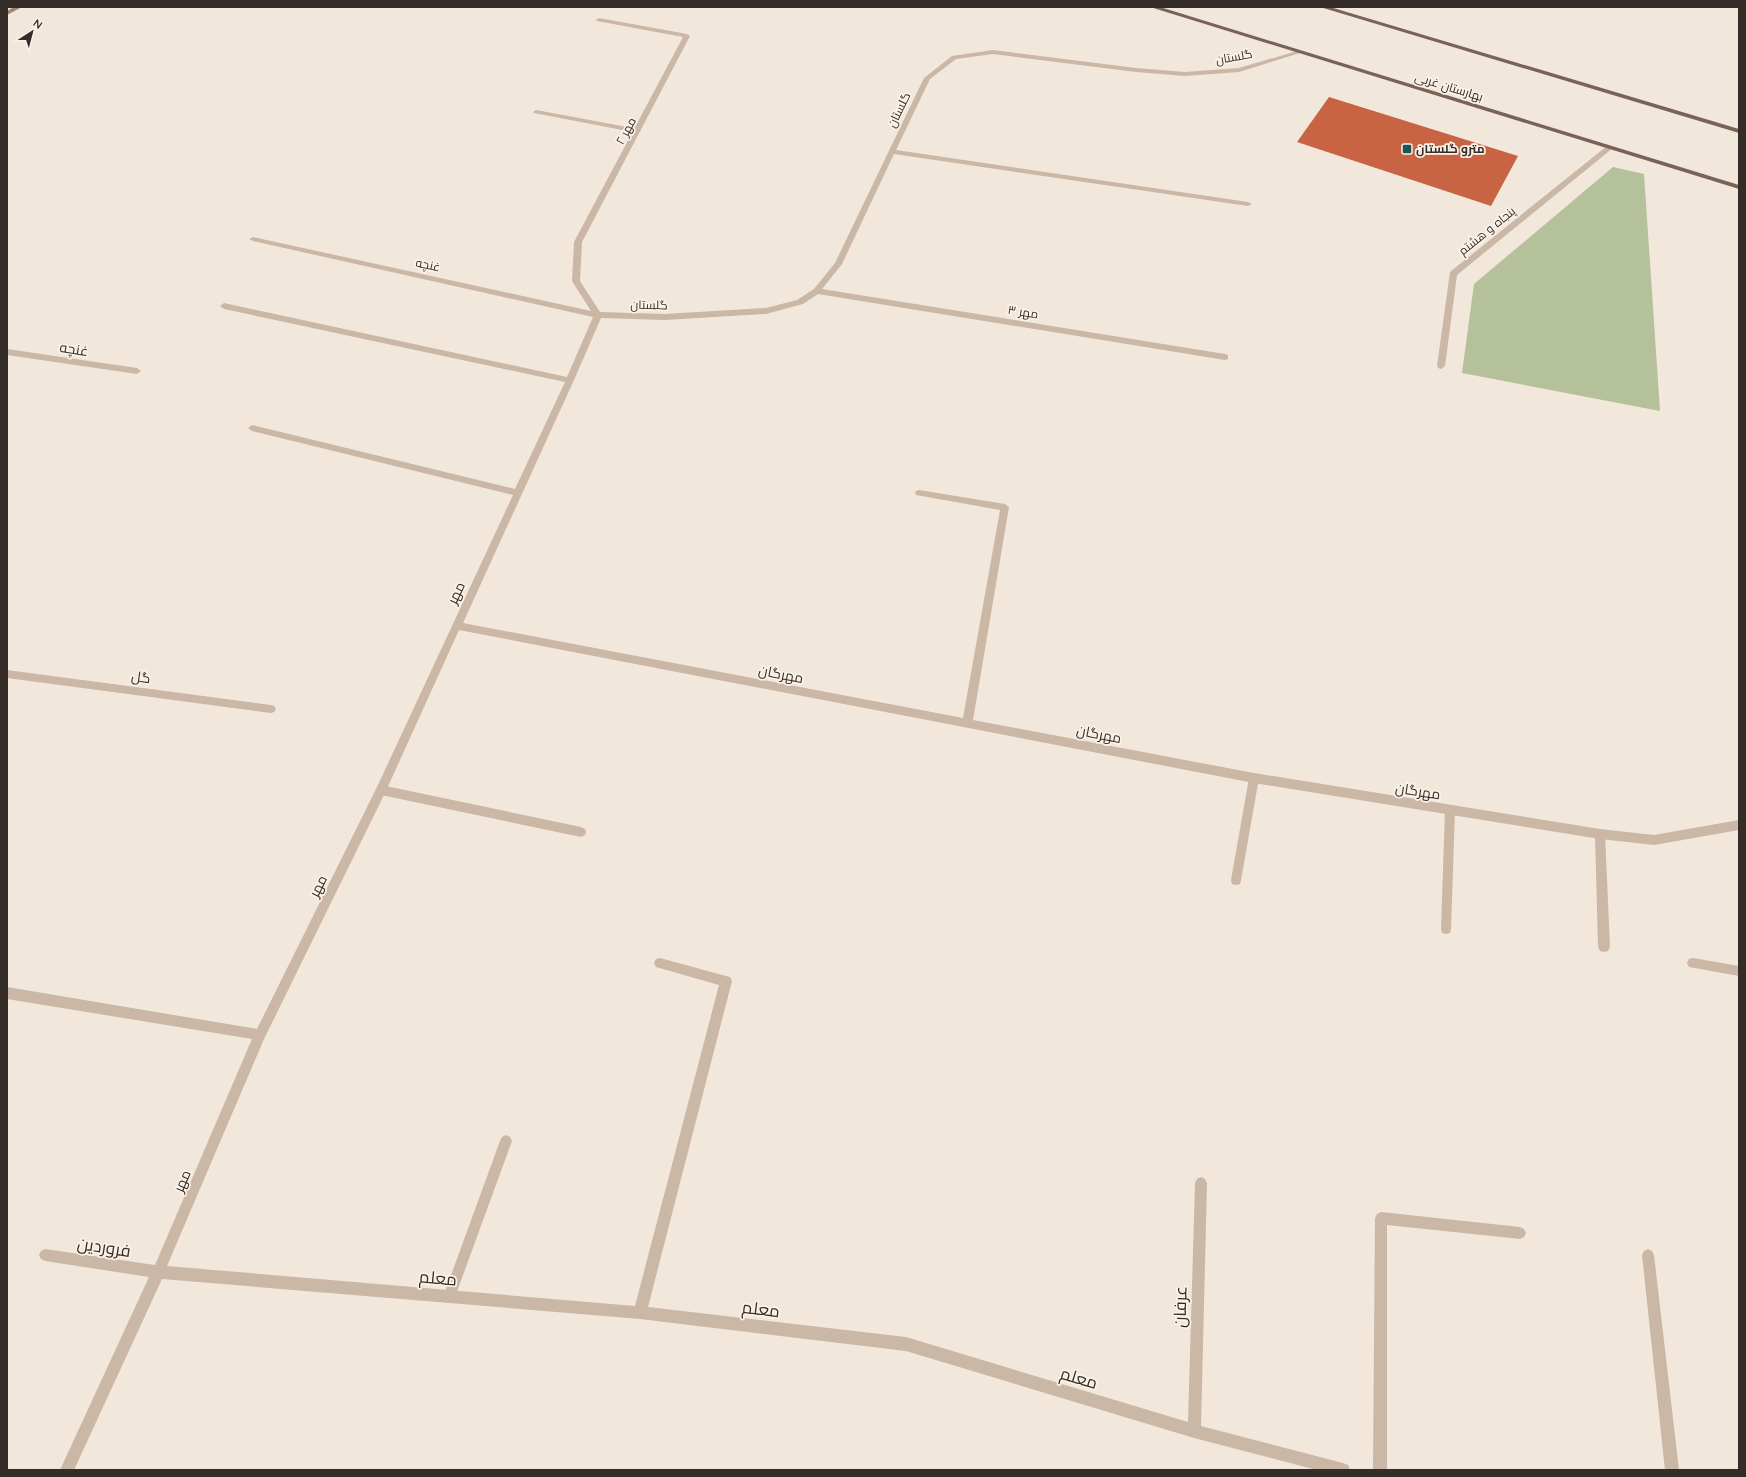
<svg xmlns="http://www.w3.org/2000/svg" width="1746" height="1477" viewBox="0 0 1746 1477" font-family="Quicksand,Cairo,sans-serif">
	<rect width="100%" height="100%" fill="#f2e7db"/>
	<polygon fill="#b4c19a" points="1613,167 1644,174 1660,411 1462,373 1474,284"/>
	<polygon fill="#c86443" points="1329,97 1518,156 1491,206 1297,142"/>
	<g fill="none" stroke-linecap="round" stroke-linejoin="round">
		<g fill="#cab7a6" fill-rule="evenodd">
			<polygon points="536,110 638,129 641,131 638,133 534,113 533,112"/>
			<polygon points="1254,773 1258,775 1259,778 1241,880 1240,884 1236,885 1232,884 1231,880 1249,778 1250,775"/>
			<polygon points="381,785 581,827 585,829 586,832 585,835 581,837 381,795 377,793 376,790 377,787"/>
			<polygon points="1450,805 1454,807 1455,810 1451,929 1450,933 1446,934 1442,933 1441,929 1445,810 1446,807"/>
			<polygon points="1600,829 1604,831 1605,834 1610,947 1608,951 1604,952 1600,951 1598,947 1595,834 1596,831"/>
			<polygon points="1693,958 1739,966 1739,976 1689,967 1687,963 1689,959"/>
			<polygon points="506,1135 510,1137 512,1141 455,1297 454,1302 449,1303 444,1302 443,1297 500,1141 502,1137"/>
			<polygon points="1648,1249 1652,1251 1654,1255 1679,1470 1665,1470 1642,1255 1644,1251"/>
		</g>
		<g fill="#cab7a6" fill-rule="evenodd">
			<polygon points="599,18 687,34 690,36 582,242 580,281 600,312 665,314 766,308 797,300 814,289 835,263 924,78 952,56 993,50 1136,68 1185,72 1239,68 1297,51 1300,53 1239,72 1185,76 1136,72 993,54 956,59 930,79 896,150 1248,202 1252,204 1248,206 894,154 842,264 822,289 1225,354 1228,355 1228,359 1225,360 818,294 803,304 766,314 665,320 601,318 574,380 463,623 963,718 1000,510 916,495 915,493 916,491 919,490 1005,504 1009,507 973,720 1254,773 1600,829 1654,835 1739,820 1739,830 1654,845 1600,839 1254,783 459,630 385,793 264,1039 167,1266 635,1306 719,985 656,967 654,963 656,959 660,958 726,976 730,977 732,981 648,1307 906,1337 1188,1422 1195,1183 1197,1179 1201,1177 1205,1179 1207,1183 1201,1426 1343,1463 1348,1465 1350,1470 1317,1470 1194,1438 906,1351 640,1319 162,1279 74,1470 60,1470 149,1277 45,1261 41,1259 39,1255 41,1251 45,1249 155,1265 252,1039 7,999 7,987 257,1029 377,787 513,495 252,431 248,428 252,425 515,489 565,382 224,309 220,306 224,303 567,377 593,317 253,241 249,239 253,237 591,311 572,281 574,242 683,37 597,21 596,20"/>
			<polygon points="1607,146 1613,148 1457,275 1445,366 1441,369 1438,368 1437,366 1450,272"/>
			<polygon points="7,349 137,368 141,371 137,374 7,355"/>
			<polygon points="7,670 271,705 274,706 276,709 274,712 271,713 7,678"/>
			<polygon points="1381,1212 1520,1227 1524,1229 1526,1233 1524,1237 1520,1239 1387,1225 1387,1470 1373,1470 1375,1218 1377,1214"/>
		</g>
		<polygon fill="#9e8678" fill-rule="evenodd" points="14,7 22,7 7,15 7,11"/>
		<g fill="#796358" fill-rule="evenodd">
			<polygon points="1150,7 1160,7 1739,185 1739,189"/>
			<polygon points="1320,7 1330,7 1739,129 1739,133"/>
		</g>
	</g>
	<rect fill="#1c5458" stroke="#faf1e7" stroke-width="1.5" x="1402" y="144" width="10" height="10" rx="2"/>
	<g text-anchor="middle" stroke-width="3.5" stroke-linejoin="round" paint-order="stroke">
		<g font-size="12" fill="#362c27" stroke="#faf1e7">
			<text transform="translate(1234 57) rotate(-10)" y="4">گلستان</text>
			<text transform="translate(1449 87) rotate(17)" y="4">بهارستان غربی</text>
			<text transform="translate(899 110) rotate(-64)" y="4">گلستان</text>
			<text transform="translate(626 131) rotate(-62)" y="4">مهر ۲</text>
			<text transform="translate(1487 231) rotate(-39)" y="4">پنجاه و هشتم</text>
			<text transform="translate(428 265) rotate(12)" y="4">غنچه</text>
			<text transform="translate(649 305) rotate(1)" y="4">گلستان</text>
			<text transform="translate(1023 312) rotate(9)" y="4">مهر ۳</text>
		</g>
		<g font-size="12" font-weight="bold" fill="#362c27" stroke="#faf1e7" text-anchor="start">
			<text x="1416" y="153">مترو گلستان</text>
		</g>
		<g font-size="14" fill="#362c27" stroke="#faf1e7">
			<text transform="translate(74 349) rotate(9)" y="5">غنچه</text>
			<text transform="translate(456 593) rotate(-65)" y="5">مهر</text>
			<text transform="translate(781 674) rotate(11)" y="5">مهرگان</text>
			<text transform="translate(141 677) rotate(8)" y="5">گل</text>
			<text transform="translate(1099 734) rotate(11)" y="5">مهرگان</text>
			<text transform="translate(1418 791) rotate(9)" y="5">مهرگان</text>
			<text transform="translate(318 886) rotate(-64)" y="5">مهر</text>
			<text transform="translate(182 1181) rotate(-67)" y="5">مهر</text>
		</g>
		<g font-size="17" fill="#362c27" stroke="#faf1e7">
			<text transform="translate(104 1247) rotate(9)" y="6">فروردین</text>
			<text transform="translate(438 1278) rotate(5)" y="6">معلم</text>
			<text transform="translate(1180 1307) rotate(-88)" y="6">عرفان</text>
			<text transform="translate(761 1309) rotate(7)" y="6">معلم</text>
			<text transform="translate(1079 1378) rotate(17)" y="6">معلم</text>
		</g>
	</g>
	<rect width="1746" height="1477" fill="none" stroke="#362c27" stroke-width="16"/>
	<g transform="translate(32 32) rotate(36)" stroke="#faf1e7" stroke-width="3" paint-order="stroke">
	<path d="M0-3L7 15L0 10L-7 15Z" fill="#362c27"/>
	<text y="-6" font-size="11" font-weight="bold" text-anchor="middle" fill="#362c27">N</text>
	</g>
</svg>
